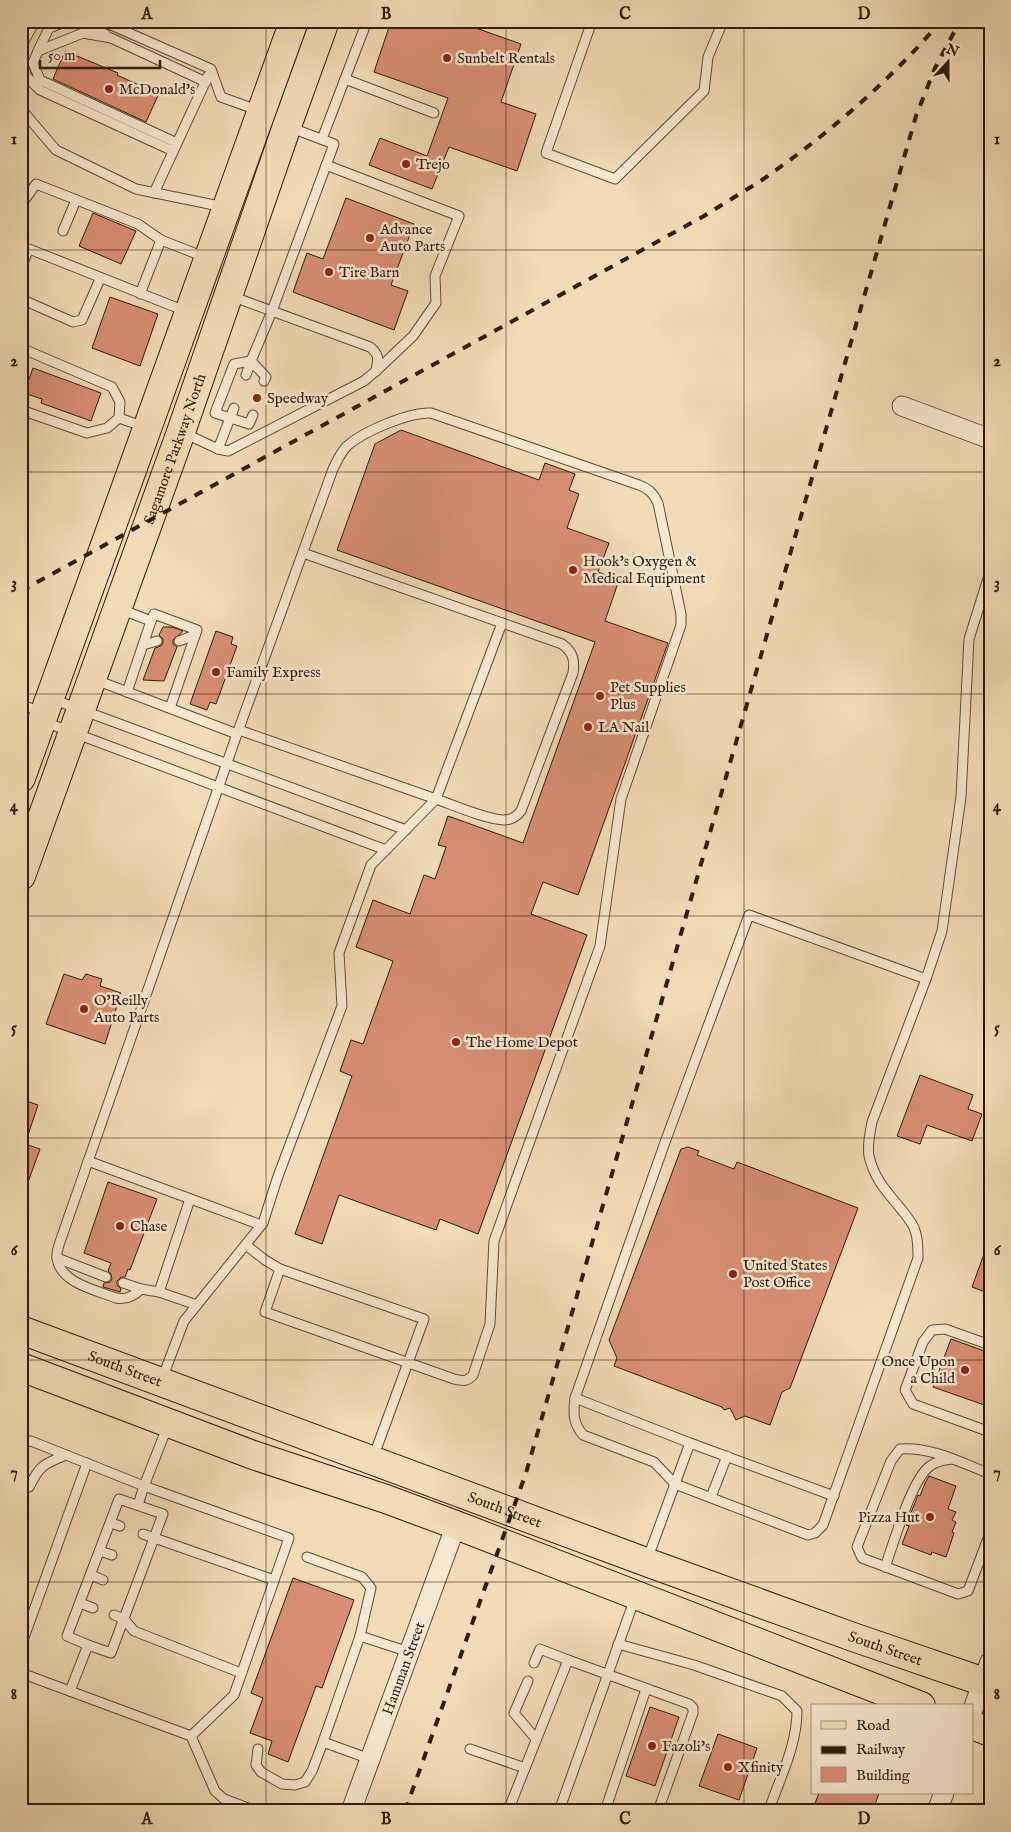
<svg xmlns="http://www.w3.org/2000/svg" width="1011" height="1832" viewBox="0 0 1011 1832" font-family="'IM FELL English',serif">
	<rect width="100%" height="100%" fill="#f1dcb7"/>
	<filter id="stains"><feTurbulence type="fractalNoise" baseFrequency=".004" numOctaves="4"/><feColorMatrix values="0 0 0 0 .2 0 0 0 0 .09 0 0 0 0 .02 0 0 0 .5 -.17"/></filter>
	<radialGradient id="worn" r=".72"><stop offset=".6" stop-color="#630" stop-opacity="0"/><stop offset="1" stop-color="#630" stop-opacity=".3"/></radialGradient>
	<g fill="#da8f73" stroke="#2e1d0e">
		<polygon points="391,21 456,21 521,44 501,102 536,114 517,171 449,147 432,189 369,165 380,138 427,156 448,98 374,72"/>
		<polygon points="65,51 118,73 117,75 143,87 145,84 160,91 146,122 53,79"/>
		<polygon points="346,198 414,224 391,285 408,291 394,330 293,292 307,253 323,259"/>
		<polygon points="93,213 136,231 121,264 79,246"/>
		<polygon points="110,297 158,314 140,366 92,348"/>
		<polygon points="33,368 101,393 91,421 41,403 42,399 24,393"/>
		<polygon points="401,430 539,480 545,463 575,474 569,490 579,494 567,528 609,543 598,572 619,580 605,621 668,643 578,895 543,882 531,914 587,935 478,1234 440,1219 436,1230 339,1195 322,1244 295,1234 352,1076 340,1071 351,1040 363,1044 393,961 356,947 373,900 410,914 424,875 435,879 446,847 438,845 448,816 523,843 595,642 337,550 375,444"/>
		<polygon points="163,627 172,627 183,631 173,640 173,644 177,647 164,681 143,680 155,648 161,646 163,643 163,639 159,635"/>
		<polygon points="216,631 233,637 231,644 237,646 216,704 210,702 207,710 190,704"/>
		<polygon points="64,974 82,980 86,974 102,979 100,986 121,993 105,1044 46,1024"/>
		<polygon points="920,1075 973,1095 968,1109 982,1114 972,1141 927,1125 920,1144 897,1136"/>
		<polygon points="21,1099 38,1105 25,1144 40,1149 23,1196 21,1196"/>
		<polygon points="688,1147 699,1151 697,1155 734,1169 737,1162 858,1208 790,1388 782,1392 770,1425 745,1416 736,1420 730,1408 724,1410 722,1407 614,1366 617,1358 609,1340 681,1149"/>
		<polygon points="108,1182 157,1199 130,1270 128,1269 125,1277 121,1277 117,1281 117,1285 121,1289 120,1292 103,1287 104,1283 110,1282 112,1279 111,1274 108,1271 111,1263 84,1253"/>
		<polygon points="988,1243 990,1243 990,1294 972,1287"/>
		<polygon points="951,1339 990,1353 990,1407 933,1387"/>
		<polygon points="929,1476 956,1486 948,1509 956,1512 952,1520 956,1522 952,1532 954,1533 946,1557 932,1552 931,1555 902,1544 909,1526 906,1525 918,1495 920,1496 925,1483"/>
		<polygon points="293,1578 354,1600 322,1688 316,1686 288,1762 268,1754 272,1741 250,1733 263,1698 251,1693"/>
		<polygon points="650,1707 679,1717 655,1786 626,1776"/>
		<polygon points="718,1734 757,1748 739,1800 699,1786"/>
		<polygon points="819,1793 879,1793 873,1811 812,1811"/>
	</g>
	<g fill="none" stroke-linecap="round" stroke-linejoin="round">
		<g stroke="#5f4d38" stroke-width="11">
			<g id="lane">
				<polyline points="82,21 106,35"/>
				<polyline points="102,21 211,69 221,97 260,111"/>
				<polyline points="592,21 546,153 615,179 704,91 708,57 723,21"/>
				<polyline points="21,47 35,21"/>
				<polyline points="21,49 26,76 40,90 173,151"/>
				<polyline points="38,51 49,28 67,21"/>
				<polyline points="345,79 434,113"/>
				<polyline points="21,109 56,150 136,189 224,207"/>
				<polyline points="322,139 367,21"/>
				<polyline points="177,143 40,80 33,63 38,51 83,33 111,38 206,82"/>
				<polyline points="326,165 459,216 435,276 436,303 413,336 376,371"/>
				<polyline points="154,193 208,76"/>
				<polyline points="21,205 36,184 138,224 161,240"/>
				<polyline points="63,231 76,200"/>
				<polyline points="21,267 29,249 175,307 187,310"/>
				<polyline points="140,294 161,240 207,258"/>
				<polyline points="21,299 73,322 82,320 100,279"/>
				<polyline points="21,348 112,387 120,402 119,418 107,428 87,433 21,410"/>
				<polyline points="246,375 251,361 234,364 215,413 249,424 253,415"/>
				<polyline points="264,381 266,377 251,361 272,311 334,144 289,127"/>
				<polyline points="119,418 145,427"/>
				<path d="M184,433l34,16 10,2 136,-70 12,-10c2,-12 4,-16 -6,-24l-139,-51"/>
				<polyline points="218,449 234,408"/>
				<polyline points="120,609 151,621 127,692"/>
				<polyline points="151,621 154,614 197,630 170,708"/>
				<polyline points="179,641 195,635"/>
				<polyline points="143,645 157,641"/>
				<path d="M96,680l141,54 -176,505c-2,6 -5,13 -4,19 3,25 39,32 59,40 10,2 17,-1 25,-9l18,3 38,13"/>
				<polyline points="52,699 406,830"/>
				<polyline points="21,705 43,712"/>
				<polyline points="45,722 386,850"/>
				<polyline points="239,730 436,799 502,623"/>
				<path d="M237,734l96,-265c4,-8 8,-17 14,-23 17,-15 62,-34 84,-33l208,72c10,4 14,8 19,18l23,111v11l-60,174 -21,147 -106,295 -4,83 -17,51c-6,7 -10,6 -19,4l-189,-67 15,-43 -15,-9 -19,-15"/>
				<polyline points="88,1161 261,1225"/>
				<polyline points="57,1258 106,1277"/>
				<polyline points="280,1269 424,1319 373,1458"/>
				<polyline points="123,1283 141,1289"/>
				<polyline points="159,1292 190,1199"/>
				<polyline points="990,1345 945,1329 932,1330 923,1342 905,1390 913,1404 990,1432"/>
				<path d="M162,1379l22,-58 79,-98 14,-44 65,-173 -3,-53 32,-88 65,-66c17,6 52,21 68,21 7,0 13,-4 17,-9l52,-138c2,-13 0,-21 -11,-29l-259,-91"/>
				<path d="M575,1398c-2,15 -2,25 8,37l71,27 21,22 133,51 7,-2 8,-8 95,-267c0,-11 0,-24 -6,-34 -15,-24 -36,-37 -43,-68 -2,-11 1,-23 3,-34l54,-143 16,-48 19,-134 8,-158 21,-67"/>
				<polyline points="21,1442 31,1441 144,1486 168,1425"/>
				<polyline points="690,1443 575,1398 664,1145 749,915 926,979"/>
				<path d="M990,1474c-30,-12 -58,-27 -90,-25l-9,12 -34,86 5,11 96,36 10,-3 22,-58"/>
				<path d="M29,1487c11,-22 15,-23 37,-32"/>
				<polyline points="711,1497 727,1456"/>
				<polyline points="138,1505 144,1486 289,1538 234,1695 191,1736"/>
				<polyline points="111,1523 120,1526"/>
				<polyline points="143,1534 274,1580"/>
				<polyline points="100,1551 112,1555"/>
				<polyline points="307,1557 362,1577 371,1588 360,1636"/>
				<polyline points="647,1560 690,1443 834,1496"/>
				<path d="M885,1567c9,-24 26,-87 45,-101 6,-5 14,-6 22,-7"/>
				<polyline points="91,1575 103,1580"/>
				<polyline points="80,1603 93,1608"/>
				<polyline points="114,1615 124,1619 134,1631 241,1673"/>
				<path d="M618,1644l76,21 88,31 15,15c0,33 -16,65 -27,96"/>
				<polyline points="21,1646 87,1463"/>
				<polyline points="534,1663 540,1649 568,1660"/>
				<polyline points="21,1673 191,1736 215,1791 224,1799 256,1811"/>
				<polyline points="528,1681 514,1713 536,1739"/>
				<polyline points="70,1691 88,1645 111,1653 163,1514 119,1499 67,1636 88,1645"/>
				<polyline points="258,1749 256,1765 261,1772 282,1784 295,1785 305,1782 312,1771 323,1742"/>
				<polyline points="470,1749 525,1768"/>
				<polyline points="370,1759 323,1742 360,1636 409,1652"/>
				<polyline points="508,1811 568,1660 689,1704 693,1708 693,1713 658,1811"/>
				<polyline points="559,1811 635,1598"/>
				<polyline points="605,1811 646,1689"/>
			</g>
		</g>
		<g stroke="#5f4d38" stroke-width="21">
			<g id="street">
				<polyline points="902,406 990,439"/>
				<polyline points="972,1712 990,1662"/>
				<path id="s1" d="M351,1811l105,-286"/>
				<polyline points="937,1811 944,1793"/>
			</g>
		</g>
		<g stroke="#2e1d0e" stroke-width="30">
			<g id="primary">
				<polyline points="21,778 294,21"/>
				<path id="s2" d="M21,876l160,-444 106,-306 38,-105"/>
				<path id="s3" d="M21,1330l625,232 207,75 137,47"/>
				<polyline points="21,1367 253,1455 386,1499 456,1525 921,1706"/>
				<polyline points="972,1725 990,1732"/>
			</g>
		</g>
		<use href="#lane" stroke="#f6e8d0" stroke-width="9"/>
		<use href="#street" stroke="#f6e8d0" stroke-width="19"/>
		<use href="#primary" stroke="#f1dcb7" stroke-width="28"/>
		<g stroke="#2e1d0e" stroke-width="4" stroke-dasharray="9 9" stroke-linecap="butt">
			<path d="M21,591l683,-375c19,-12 39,-24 58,-36 65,-45 128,-99 179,-159"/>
			<polyline points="405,1811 526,1473 916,116 935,68 960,21"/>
		</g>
	</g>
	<path fill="none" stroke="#2e1d0e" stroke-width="1" stroke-opacity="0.55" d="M266,21v1790M506,21v1790M744,21v1790M21,250h969M21,472h969M21,694h969M21,916h969M21,1138h969M21,1360h969M21,1582h969"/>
	<g fill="#8f2418" stroke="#f6e8d0" stroke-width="2">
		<circle cx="447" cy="58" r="5"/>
		<circle cx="109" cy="89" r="5"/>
		<circle cx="406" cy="164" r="5"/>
		<circle cx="370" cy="238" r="5"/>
		<circle cx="329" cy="272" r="5"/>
		<circle cx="257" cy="398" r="5"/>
		<circle cx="573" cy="570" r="5"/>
		<circle cx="216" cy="672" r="5"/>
		<circle cx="600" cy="696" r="5"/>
		<circle cx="588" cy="727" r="5"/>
		<circle cx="84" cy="1009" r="5"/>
		<circle cx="456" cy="1042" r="5"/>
		<circle cx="120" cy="1226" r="5"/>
		<circle cx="733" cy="1274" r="5"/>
		<circle cx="965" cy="1370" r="5"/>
		<circle cx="930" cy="1517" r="5"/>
		<circle cx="652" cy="1746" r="5"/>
		<circle cx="728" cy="1767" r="5"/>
	</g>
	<g text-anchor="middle" stroke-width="5" stroke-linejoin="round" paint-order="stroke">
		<g font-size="15" fill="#2e1d0e" stroke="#f6e8d0" text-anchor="start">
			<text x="457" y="63">Sunbelt Rentals</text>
			<text x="119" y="94">McDonald's</text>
			<text x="416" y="169">Trejo</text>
			<text x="380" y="234">Advance<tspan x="380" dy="17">Auto Parts</tspan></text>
			<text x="339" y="277">Tire Barn</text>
			<text x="267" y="403">Speedway</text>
			<text x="583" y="566">Hook's Oxygen &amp;<tspan x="583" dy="17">Medical Equipment</tspan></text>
			<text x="226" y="677">Family Express</text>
			<text x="610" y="692">Pet Supplies<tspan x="610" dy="17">Plus</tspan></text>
			<text x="598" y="732">LA Nail</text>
			<text x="94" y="1005">O'Reilly<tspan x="94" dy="17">Auto Parts</tspan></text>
			<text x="466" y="1047">The Home Depot</text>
			<text x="130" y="1231">Chase</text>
			<text x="743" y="1270">United States<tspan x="743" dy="17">Post Office</tspan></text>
			<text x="955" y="1366" text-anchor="end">Once Upon<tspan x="955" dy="17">a Child</tspan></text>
			<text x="920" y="1522" text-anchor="end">Pizza Hut</text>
			<text x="662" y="1751">Fazoli's</text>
			<text x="738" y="1772">Xfinity</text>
		</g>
		<g font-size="15" fill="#2e1d0e" stroke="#f6e8d0">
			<text dy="5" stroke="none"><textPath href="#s2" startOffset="454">Sagamore Parkway North</textPath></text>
			<text dy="5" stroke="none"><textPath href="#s3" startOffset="111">South Street</textPath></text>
			<text dy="5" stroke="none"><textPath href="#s3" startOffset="516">South Street</textPath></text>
			<text dy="5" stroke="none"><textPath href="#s3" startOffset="921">South Street</textPath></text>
			<text dy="5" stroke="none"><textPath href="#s1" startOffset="152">Hamman Street</textPath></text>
		</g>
	</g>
	<rect width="1011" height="1832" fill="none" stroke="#f1dcb7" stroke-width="55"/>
	<rect x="811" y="1704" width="162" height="90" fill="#f6e8d0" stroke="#a69782"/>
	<rect x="821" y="1721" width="25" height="8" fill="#f1dcb7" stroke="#a69782"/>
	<text x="856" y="1730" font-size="15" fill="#2e1d0e">Road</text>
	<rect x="821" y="1746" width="25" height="8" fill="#2e1d0e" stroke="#a69782"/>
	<text x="856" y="1754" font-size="15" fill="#2e1d0e">Railway</text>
	<rect x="821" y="1767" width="25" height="15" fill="#da8f73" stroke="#a69782"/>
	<text x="856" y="1780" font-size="15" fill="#2e1d0e">Building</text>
	<g transform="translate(948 62) rotate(21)" stroke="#f6e8d0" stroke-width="4" paint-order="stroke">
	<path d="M0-4L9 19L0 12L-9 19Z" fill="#2e1d0e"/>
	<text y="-8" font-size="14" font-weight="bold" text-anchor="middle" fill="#2e1d0e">N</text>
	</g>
	<path d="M40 60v8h120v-8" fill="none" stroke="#2e1d0e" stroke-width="2.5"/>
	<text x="48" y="60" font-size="15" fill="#2e1d0e" stroke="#f6e8d0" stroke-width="4" paint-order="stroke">50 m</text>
	<rect x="28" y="28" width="956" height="1776" fill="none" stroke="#2e1d0e" stroke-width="2"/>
	<g font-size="16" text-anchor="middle" font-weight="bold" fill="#2e1d0e">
		<text x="147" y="19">A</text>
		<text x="386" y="19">B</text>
		<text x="625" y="19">C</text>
		<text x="864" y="19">D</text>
		<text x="14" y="144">1</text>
		<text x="997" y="144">1</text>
		<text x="14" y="366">2</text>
		<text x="997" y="366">2</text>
		<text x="14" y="588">3</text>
		<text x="997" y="588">3</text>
		<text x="14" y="811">4</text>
		<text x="997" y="811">4</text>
		<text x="14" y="1033">5</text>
		<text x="997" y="1033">5</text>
		<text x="14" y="1255">6</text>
		<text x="997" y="1255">6</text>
		<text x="14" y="1477">7</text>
		<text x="997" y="1477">7</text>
		<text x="14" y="1699">8</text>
		<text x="997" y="1699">8</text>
		<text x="147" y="1824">A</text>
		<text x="386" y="1824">B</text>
		<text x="625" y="1824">C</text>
		<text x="864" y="1824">D</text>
	</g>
	<rect width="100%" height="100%" filter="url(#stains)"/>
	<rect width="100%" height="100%" fill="url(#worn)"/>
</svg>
